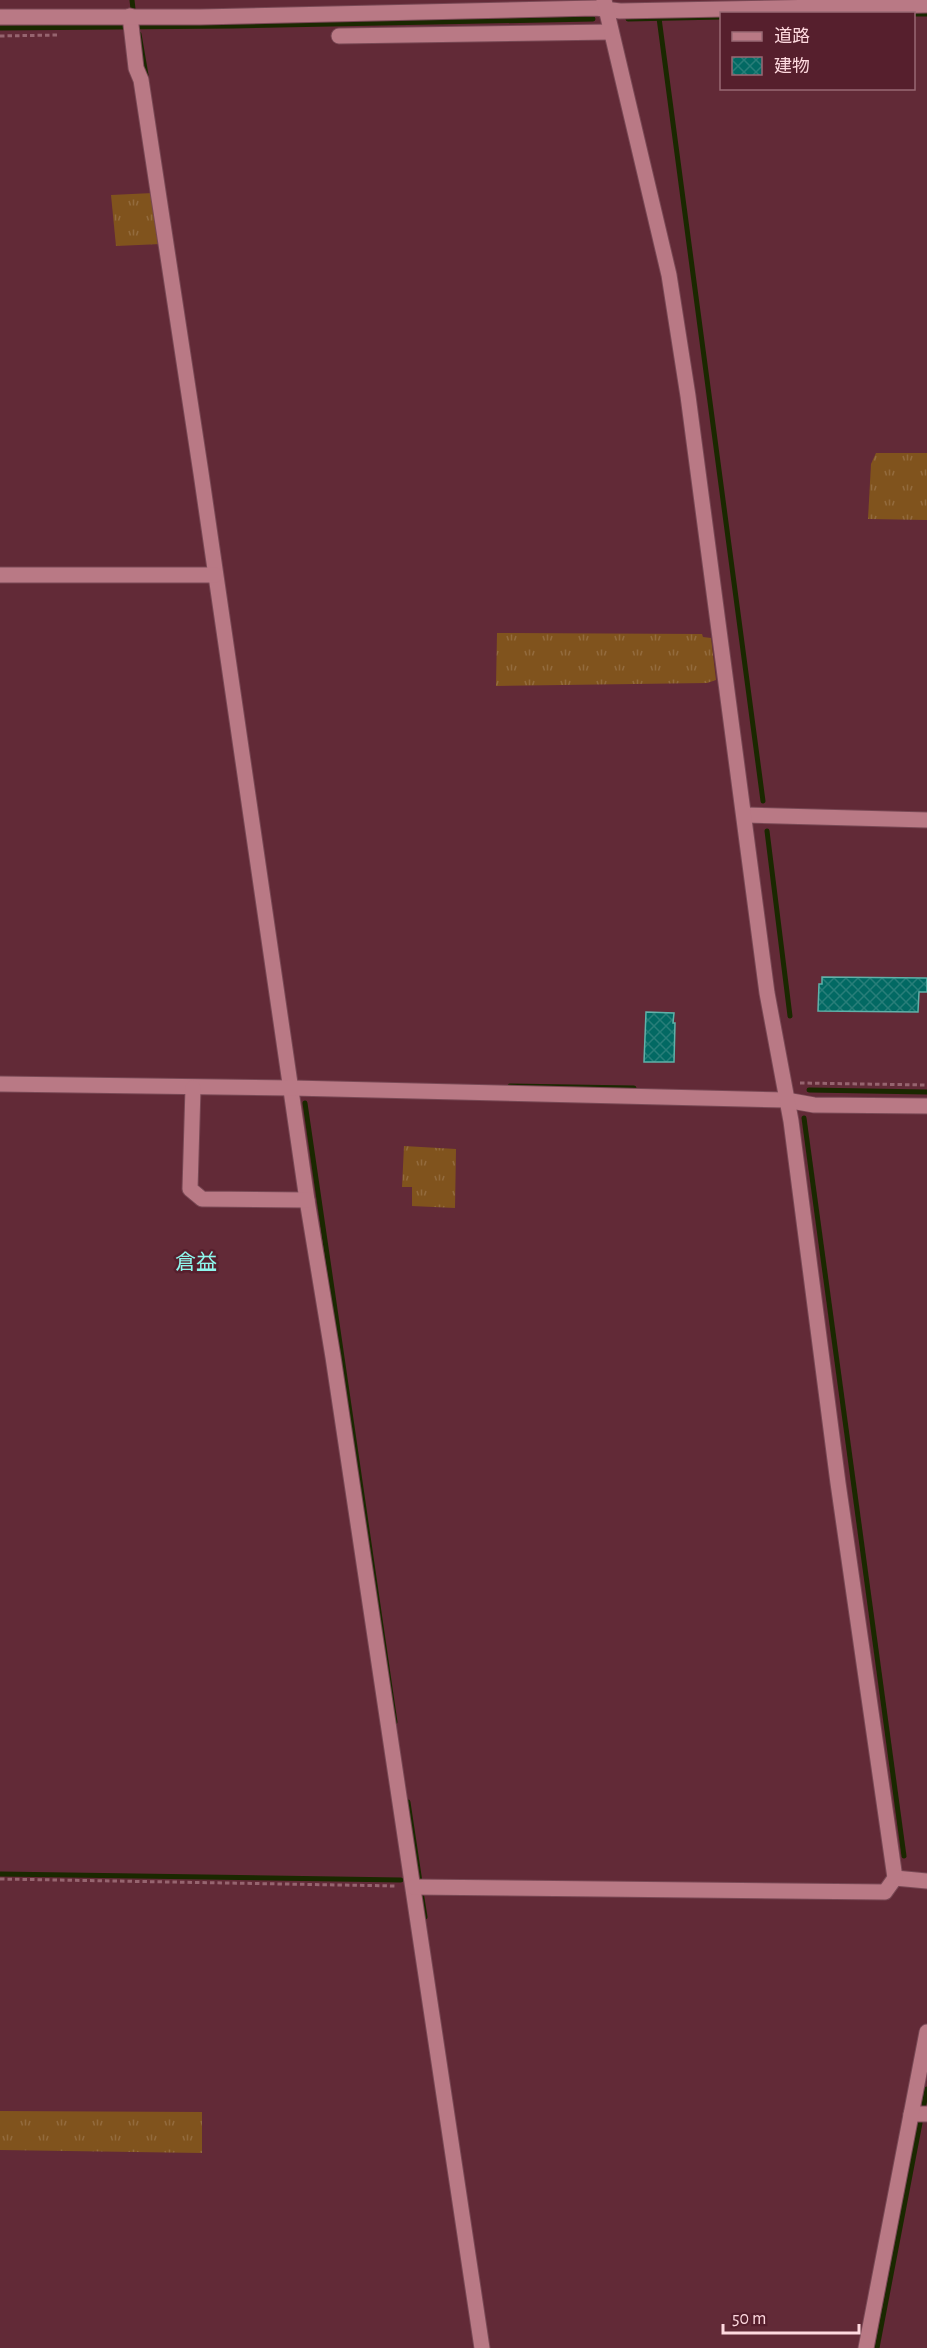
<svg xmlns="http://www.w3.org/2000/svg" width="927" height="2348" viewBox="0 0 927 2348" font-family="'Alegreya Sans','Noto Sans JP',sans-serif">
	<defs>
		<pattern id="grass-tufts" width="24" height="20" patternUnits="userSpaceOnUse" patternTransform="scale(1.5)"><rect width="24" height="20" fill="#80531d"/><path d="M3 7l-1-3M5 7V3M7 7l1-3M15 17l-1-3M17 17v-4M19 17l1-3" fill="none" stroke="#936b3d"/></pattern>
		<pattern id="building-cross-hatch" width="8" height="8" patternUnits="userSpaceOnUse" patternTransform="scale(1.5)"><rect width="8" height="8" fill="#026963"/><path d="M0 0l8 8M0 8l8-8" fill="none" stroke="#287e79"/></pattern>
	</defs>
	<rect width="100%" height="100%" fill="#622a37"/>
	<g fill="url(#grass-tufts)">
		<polygon points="153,193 161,244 116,246 111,195"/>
		<polygon points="876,453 927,453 927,520 868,519 871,464"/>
		<polygon points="497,633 702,634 703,637 711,638 716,680 707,683 496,686"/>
		<polygon points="404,1146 456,1149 455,1208 412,1206 412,1187 402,1187"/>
		<polygon points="0,2111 202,2112 202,2153 0,2150"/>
	</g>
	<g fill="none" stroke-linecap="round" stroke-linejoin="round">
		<g stroke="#1a2800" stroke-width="5">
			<polyline points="132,0 133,9"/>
			<polyline points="914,14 927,14"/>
			<polyline points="659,18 763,801"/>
			<polyline points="628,19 722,17"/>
			<polyline points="0,28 233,26 593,19"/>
			<polyline points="139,34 146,75"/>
			<polyline points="767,831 790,1016"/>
			<polyline points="510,1086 634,1088"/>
			<polyline points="809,1090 927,1092"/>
			<polyline points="305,1103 395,1722"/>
			<polyline points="804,1118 904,1856"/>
			<polyline points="408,1802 420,1882"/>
			<polyline points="0,1874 401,1880"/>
			<polyline points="421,1892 425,1917"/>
			<polyline points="924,2104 927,2089"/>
			<polyline points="877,2348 920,2123"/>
		</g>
	</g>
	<g fill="url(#building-cross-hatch)" stroke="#5fb1a9" stroke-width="1.5">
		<polygon points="822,977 927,978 927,992 919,992 918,1012 818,1011 819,984 822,984"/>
		<polygon points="646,1012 674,1013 673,1023 675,1023 674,1062 644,1062"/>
	</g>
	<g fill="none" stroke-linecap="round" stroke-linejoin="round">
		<g stroke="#784854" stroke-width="17">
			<g id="minor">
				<polyline points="130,16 136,68 141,80 201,473 307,1200 333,1357 482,2348"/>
				<polyline points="0,17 200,17 596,8 620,11 927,5"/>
				<polyline points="339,36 611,32"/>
				<polyline points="0,575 215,575"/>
				<polyline points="745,815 927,820"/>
				<polyline points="0,1084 292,1088 786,1100 814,1105 927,1106"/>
				<polyline points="193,1088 190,1189 202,1199 307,1200"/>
				<polyline points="895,1878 927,1881"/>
				<polyline points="414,1887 885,1892 895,1878 838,1483 791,1121 767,993 688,396 669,275 604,0"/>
				<polyline points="911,2114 927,2114"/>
				<polyline points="866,2348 927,2032"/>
			</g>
		</g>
		<g stroke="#96646f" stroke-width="3" stroke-dasharray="4.5 3" stroke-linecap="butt">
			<polyline points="0,36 58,35"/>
			<polyline points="800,1083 927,1085"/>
			<polyline points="0,1879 397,1886"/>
		</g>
		<use href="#minor" stroke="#b97985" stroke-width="15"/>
	</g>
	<g text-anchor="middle" stroke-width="5" stroke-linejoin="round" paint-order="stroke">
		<g font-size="21" fill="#8ef7ed" stroke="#561f2d">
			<text x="196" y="1269">倉益</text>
		</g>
	</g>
	<rect x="720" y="12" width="195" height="78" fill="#561f2d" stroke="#996974" stroke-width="1.5"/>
	<rect x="732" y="32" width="30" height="9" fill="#b97985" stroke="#996974" stroke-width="1.5"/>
	<text x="774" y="42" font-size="18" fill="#fed9df">道路</text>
	<rect x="732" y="57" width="30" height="18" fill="url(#building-cross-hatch)" stroke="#996974" stroke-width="1.5"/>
	<text x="774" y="72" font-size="18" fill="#fed9df">建物</text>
	<path d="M723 2324v9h136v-9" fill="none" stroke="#fed9df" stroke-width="3"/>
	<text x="732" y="2324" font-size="18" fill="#fed9df" stroke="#561f2d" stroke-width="4.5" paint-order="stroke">50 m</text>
</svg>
